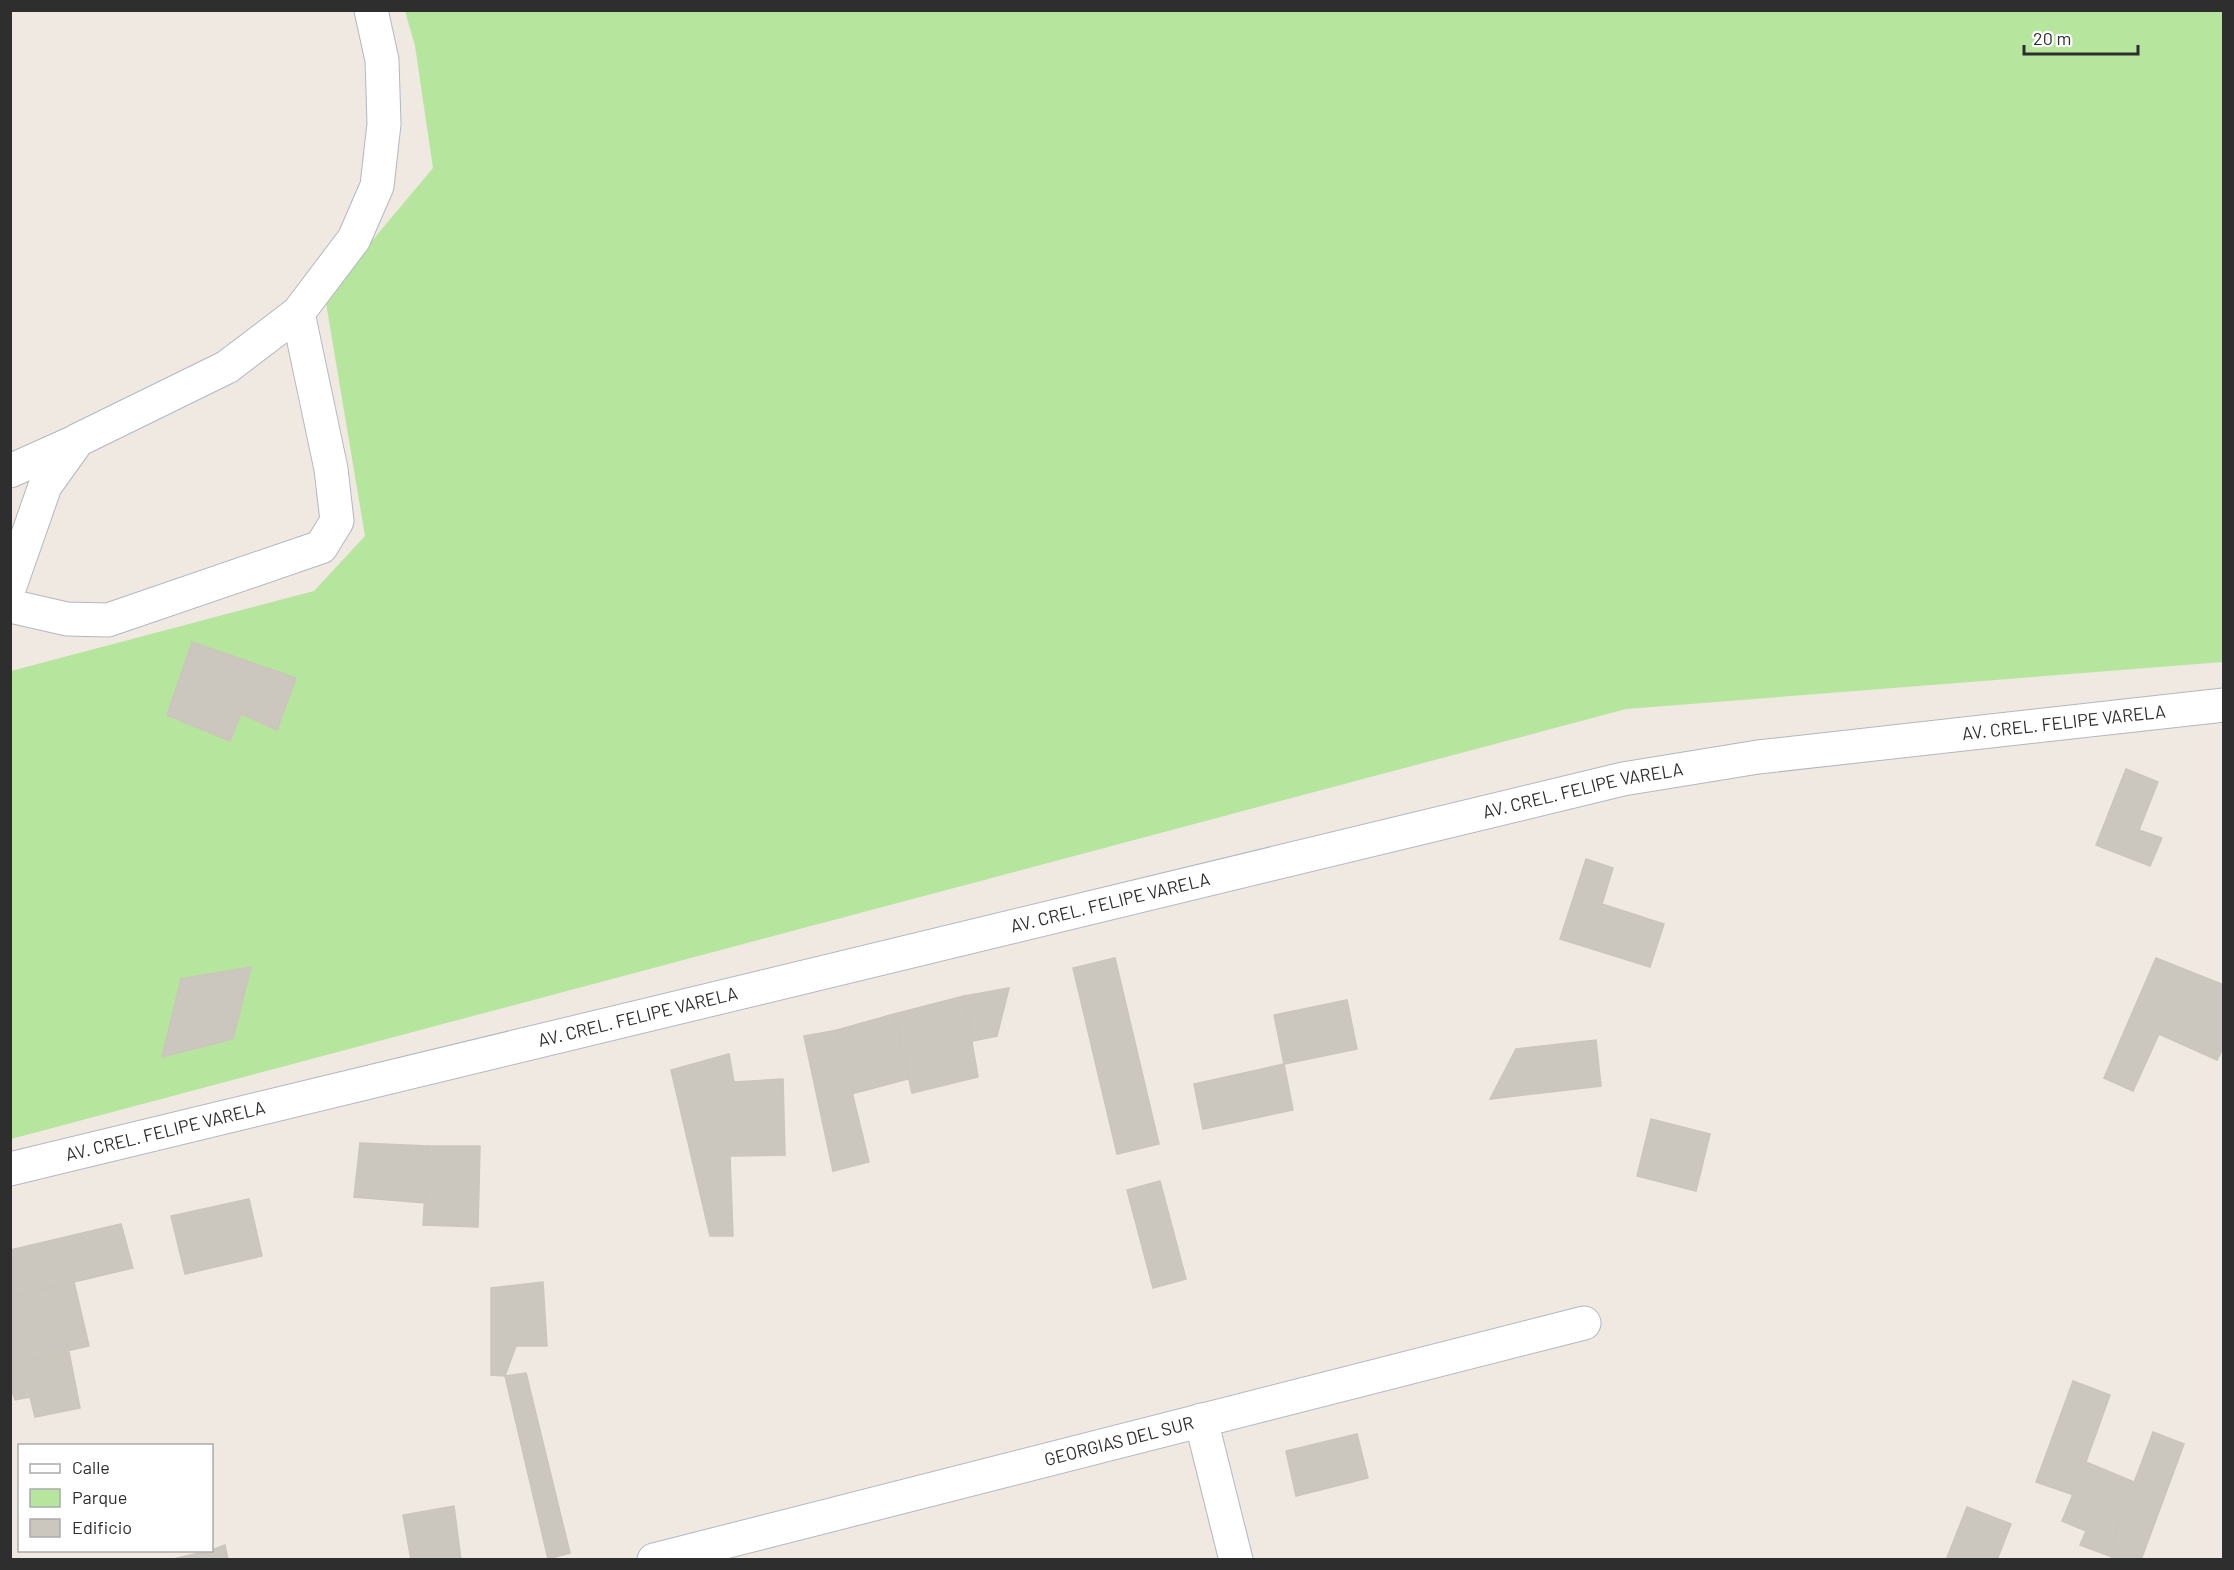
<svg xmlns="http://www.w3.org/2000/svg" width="2234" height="1570" viewBox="0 0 2234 1570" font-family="Barlow,sans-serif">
	<rect width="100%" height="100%" fill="#efe9e1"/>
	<polygon fill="#b6e59e" points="405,11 2223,11 2223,662 1626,709 11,1139 11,671 314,591 365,536 325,297 433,168 415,46"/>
	<g fill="#cbc7bf" stroke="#cbc5ba" stroke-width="1.5">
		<polygon points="192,642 296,678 277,730 241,714 230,741 167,715"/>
		<polygon points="2126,769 2158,782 2139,830 2162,838 2150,866 2096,845"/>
		<polygon points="1586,859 1613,868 1602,904 1664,924 1650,967 1560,939"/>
		<polygon points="1115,958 1159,1144 1117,1154 1073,968"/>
		<polygon points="2156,958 2224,985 2224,1046 2217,1060 2159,1034 2133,1091 2104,1078"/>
		<polygon points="251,967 233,1039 162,1057 181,979"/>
		<polygon points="1009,988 997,1036 972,1041 964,996"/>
		<polygon points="964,996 978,1077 912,1093 894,1014"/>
		<polygon points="1347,1000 1357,1049 1284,1064 1274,1015"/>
		<polygon points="894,1014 908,1079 851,1094 837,1030"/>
		<polygon points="837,1030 869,1162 833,1171 804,1036"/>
		<polygon points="1596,1040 1601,1086 1490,1099 1516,1049"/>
		<polygon points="729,1054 734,1082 783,1079 785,1155 730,1156 733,1236 710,1236 671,1070"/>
		<polygon points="1284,1064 1293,1110 1203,1129 1194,1084"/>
		<polygon points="1651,1119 1710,1134 1696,1191 1637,1176"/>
		<polygon points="360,1143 428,1146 425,1203 354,1197"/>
		<polygon points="428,1146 480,1146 478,1227 423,1225"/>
		<polygon points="1160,1181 1186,1279 1153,1288 1127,1190"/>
		<polygon points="249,1199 262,1256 185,1274 171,1216"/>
		<polygon points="121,1224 133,1268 10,1297 10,1250"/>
		<polygon points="74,1282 89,1346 10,1364 10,1297"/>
		<polygon points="543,1282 547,1346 516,1346 505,1376 491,1375 491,1288"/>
		<polygon points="69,1352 80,1408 35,1417 30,1397 15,1400 10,1385 10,1364"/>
		<polygon points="526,1373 570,1553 548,1559 505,1376"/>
		<polygon points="2073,1381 2110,1395 2074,1495 2036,1482"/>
		<polygon points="2153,1432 2184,1444 2141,1560 2119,1560 2107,1555"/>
		<polygon points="1357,1434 1368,1478 1296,1496 1286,1451"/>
		<polygon points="2086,1462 2134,1482 2107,1555 2080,1545 2086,1531 2062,1521"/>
		<polygon points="454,1506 461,1560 411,1560 403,1515"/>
		<polygon points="1967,1507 2011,1524 1997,1560 1946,1560"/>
		<polygon points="225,1545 228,1560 169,1560 212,1550"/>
	</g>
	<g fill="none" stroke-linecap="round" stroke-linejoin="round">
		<g stroke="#b4b7c1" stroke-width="35">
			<g id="street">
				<polyline points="10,471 77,441"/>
				<polyline points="10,586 45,486 78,440 227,367 298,313 354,239 377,186 384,124 382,60 371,10"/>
				<polyline points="10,606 67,619 108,620 321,547 337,521 331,469 298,313"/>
				<polyline points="1201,1420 1236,1560"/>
				<path id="s1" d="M654,1560l930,-237"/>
			</g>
		</g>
		<g stroke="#b4b7c1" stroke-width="35">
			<g id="secondary">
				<path id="s2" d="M10,1169l1613,-390 135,-22 466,-52"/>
			</g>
		</g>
		<use href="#street" stroke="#fff" stroke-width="33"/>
		<use href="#secondary" stroke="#fff" stroke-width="33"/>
	</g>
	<g text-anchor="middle" stroke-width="5" stroke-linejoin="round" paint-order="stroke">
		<g font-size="18" fill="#2e2e2e" stroke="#fff">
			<text dy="6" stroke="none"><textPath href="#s2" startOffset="2104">AV. CREL. FELIPE VARELA</textPath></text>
			<text dy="6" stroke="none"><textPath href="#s2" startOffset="1618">AV. CREL. FELIPE VARELA</textPath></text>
			<text dy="6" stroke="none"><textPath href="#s2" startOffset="1132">AV. CREL. FELIPE VARELA</textPath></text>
			<text dy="6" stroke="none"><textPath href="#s2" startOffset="646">AV. CREL. FELIPE VARELA</textPath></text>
			<text dy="6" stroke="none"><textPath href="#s2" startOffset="160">AV. CREL. FELIPE VARELA</textPath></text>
			<text dy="6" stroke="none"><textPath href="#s1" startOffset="480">GEORGIAS DEL SUR</textPath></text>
		</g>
	</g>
	<rect width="2234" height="1570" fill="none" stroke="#2e2e2e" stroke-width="24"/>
	<rect x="18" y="1444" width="195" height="108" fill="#ffffff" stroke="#ababab" stroke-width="1.5"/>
	<rect x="30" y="1464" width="30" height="9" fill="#ffffff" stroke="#ababab" stroke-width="1.5"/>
	<text x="72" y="1474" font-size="18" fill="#2e2e2e">Calle</text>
	<rect x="30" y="1489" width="30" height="18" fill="#b6e59e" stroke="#ababab" stroke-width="1.5"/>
	<text x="72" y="1504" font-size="18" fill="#2e2e2e">Parque</text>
	<rect x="30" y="1519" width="30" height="18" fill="#cbc7bf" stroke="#ababab" stroke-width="1.5"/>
	<text x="72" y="1534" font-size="18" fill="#2e2e2e">Edificio</text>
	<path d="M2024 45v9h114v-9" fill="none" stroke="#2e2e2e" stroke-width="3"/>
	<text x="2033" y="45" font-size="18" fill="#2e2e2e" stroke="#ffffff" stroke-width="4.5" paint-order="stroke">20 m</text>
</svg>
